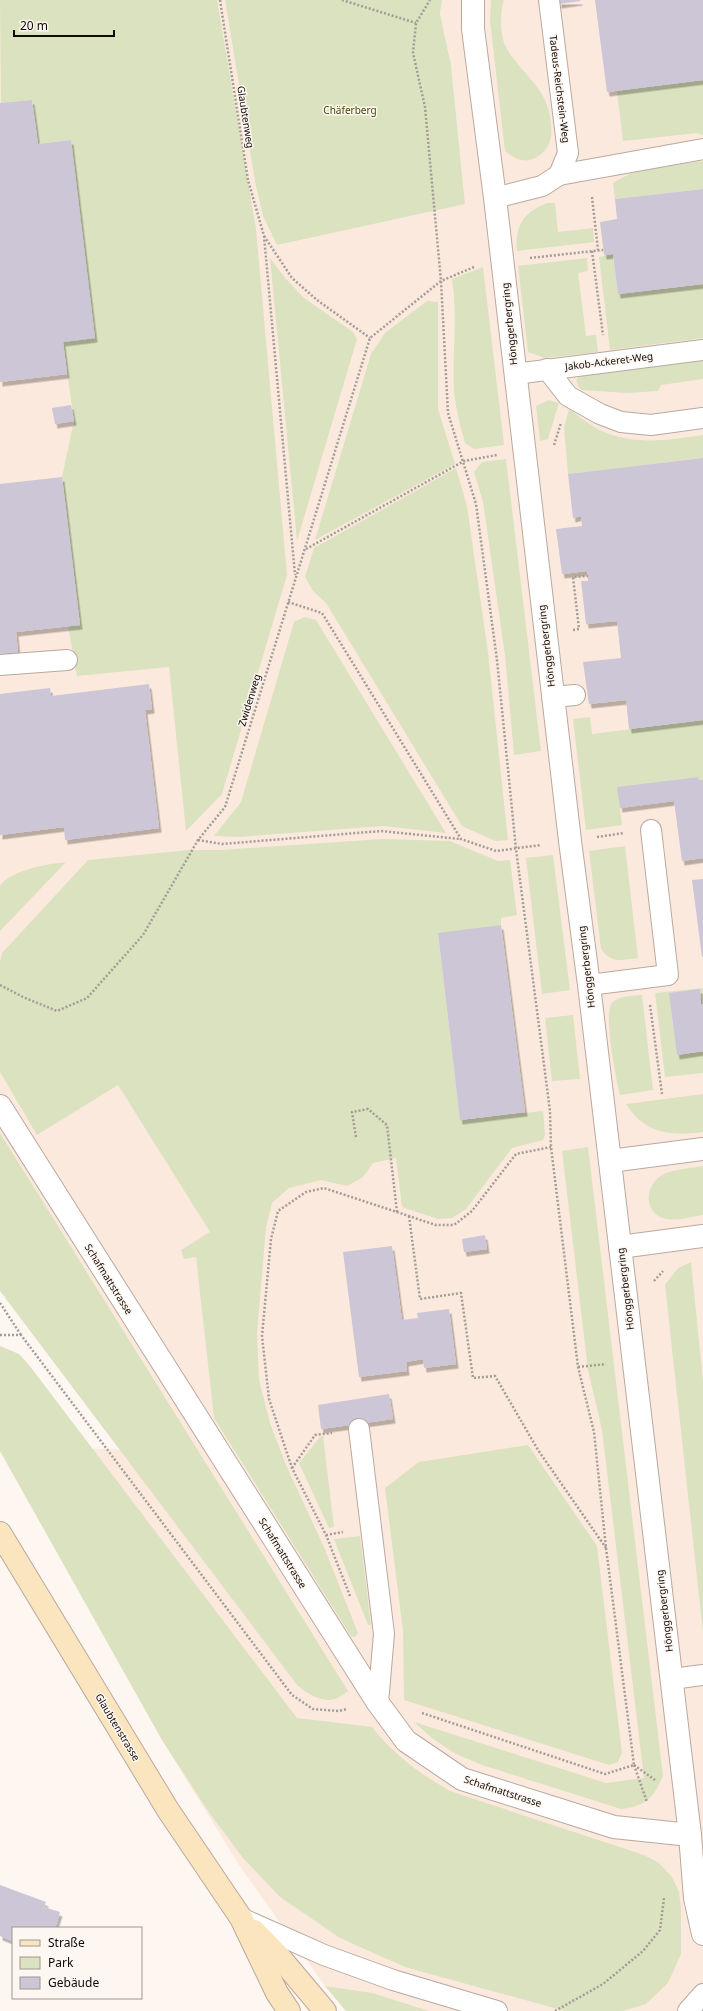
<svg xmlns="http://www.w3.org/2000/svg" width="703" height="2011" viewBox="0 0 703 2011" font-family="'Noto Sans',sans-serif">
	<defs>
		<filter id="shadow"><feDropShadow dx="2.5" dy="4.5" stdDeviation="0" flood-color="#0004"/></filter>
	</defs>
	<rect width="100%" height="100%" fill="#fdf6f1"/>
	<polygon fill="#fce9dd" points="0,0 225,0 255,182 263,216 465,204 451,65 440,14 442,0 703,0 703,2011 346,2011 325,1986 239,1865 162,1740 0,1451 0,1445 128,1450 0,1243"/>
	<g fill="#dbe2bf">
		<polygon points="0,0 217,0 256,229 287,575 222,794 186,831 169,667 77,676 68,626 80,625 62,477 74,421 63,342 70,140 38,144 32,100 1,103"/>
		<polygon points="225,0 442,0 440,14 451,65 465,204 277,245 263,216 255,182"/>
		<path d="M491,0h13c-4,11 -4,34 1,45 10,22 36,38 43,63 5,18 7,41 -13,50 -3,2 -10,3 -14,2 -6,-1 -12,-6 -16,-9l-15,-130z"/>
		<polygon points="703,80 703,135 697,133 623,141 617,91"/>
		<polygon points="703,161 703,189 615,199 613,183 638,169"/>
		<path d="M547,203h8l3,29 35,-4 1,14 -77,9c-2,-26 6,-38 30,-48z"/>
		<polygon points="613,254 618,294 703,284 703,338 610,350 599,257"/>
		<polygon points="270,258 286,279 304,298 353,332 357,339 297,541"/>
		<polygon points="587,258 588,271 578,273 586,336 596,335 598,352 545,358 528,352 518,266"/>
		<path d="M483,267l21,178 -30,4 -9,-6c-5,-17 -9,-33 -11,-51 -2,-38 4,-75 -2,-113z"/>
		<polygon points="427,301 438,302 438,409 455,464 315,540 371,354 385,333"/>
		<polygon points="703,359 703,379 661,385 658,391 627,393 582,390 579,387 576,380 582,374"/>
		<polygon points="549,400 559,403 548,439 540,441 536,406"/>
		<path d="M569,409c10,7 20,16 31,21 33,16 68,10 103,5v23l-135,16 -4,-47z"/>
		<polygon points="506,459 541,751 514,755 505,655 483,502 474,472 482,462"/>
		<polygon points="456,468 467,506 488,652 508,840 495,841 462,826 326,603 313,591 305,577 314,548"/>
		<polygon points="305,617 316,620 446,833 383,826 239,837 214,836 241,802 294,622"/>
		<polygon points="590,717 592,734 703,720 703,780 699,780 698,777 672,780 674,801 620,808 622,825 586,830 573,719"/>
		<polygon points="382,839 450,841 498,861 510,860 517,915 501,918 501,925 438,934 460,1120 543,1111 545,1135 543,1140 512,1148 466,1209 452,1218 438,1219 402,1207 396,1158 373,1163 363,1177 347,1186 321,1180 289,1188 272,1203 266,1227 257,1334 259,1380 270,1423 286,1465 324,1547 358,1633 355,1637 351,1636 214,1418 196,1257 184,1259 181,1250 210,1232 118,1085 37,1135 0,1072 0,962 2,953 88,860 189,850 221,850"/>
		<path d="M625,846l13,112c-15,2 -27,6 -37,-9l-12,-98z"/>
		<polygon points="553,855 570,990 542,994 526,858"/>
		<path d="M66,862l-66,69v-45c10,-16 48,-22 66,-24z"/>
		<polygon points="703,988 703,1004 671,1008 677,1054 703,1052 703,1073 665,1077 655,993"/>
		<path d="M642,995l11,95 -33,5c-4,-16 -17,-81 -8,-92 7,-8 21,-7 30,-8z"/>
		<polygon points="573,1015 580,1079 552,1081 545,1018"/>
		<path d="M703,1094v38c-33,4 -58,2 -77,-28z"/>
		<path d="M0,1133l348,558c-3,2 -9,7 -13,8 -14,4 -28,-6 -38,-14l-297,-394z"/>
		<path d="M588,1147l75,629c-10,23 -17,30 -42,33l-139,-44 -28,-12 -22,-15 -18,-16 192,61 38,-5 -42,-348 -14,-60 -26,-219z"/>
		<path d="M703,1166v49c-13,2 -30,8 -43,2 -19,-11 -12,-37 6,-44 11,-4 25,-5 37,-7z"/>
		<polygon points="691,1262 703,1381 703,1632 665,1285 678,1268"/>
		<path d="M0,1346l19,8 10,11 268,353 75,9c22,28 47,46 78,64l194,64 15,8 13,14 7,15 2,16v46l-13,29 -22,21 -23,7h-58l-160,-44 -65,-29 -60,-41 -37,-39 -33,-44 -48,-74 -162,-289z"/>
		<polygon points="323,1436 334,1527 329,1528 299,1463 320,1437"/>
		<polygon points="528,1445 597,1546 622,1753 618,1762 609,1765 404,1700 403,1631 385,1488 419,1462"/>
		<polygon points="360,1536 371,1625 368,1625 334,1539"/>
		<polygon points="325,1986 372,1993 429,2011 346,2011"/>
	</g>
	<g fill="#cdc6d6" filter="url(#shadow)">
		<polygon points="559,0 580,0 580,1 559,4"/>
		<polygon points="595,0 703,0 703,80 607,92"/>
		<polygon points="32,100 38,144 71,140 95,338 63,342 67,374 0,382 0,103"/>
		<polygon points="703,189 703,284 618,294 613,254 604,255 600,222 617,219 615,199"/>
		<polygon points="71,405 74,421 55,424 52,408"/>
		<polygon points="703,458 703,720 629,729 626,700 589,704 583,662 621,658 617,621 586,624 581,581 588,581 587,571 562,574 556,529 582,526 581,516 573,518 568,474"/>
		<polygon points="62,477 80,625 16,632 18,652 0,654 0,484"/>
		<polygon points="149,684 152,709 145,710 159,828 65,840 64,827 0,835 0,694 50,688 51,696"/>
		<polygon points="698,777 699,780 703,780 703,858 682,861 674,801 620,808 617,787"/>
		<polygon points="703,879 703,957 702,957 692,880"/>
		<polygon points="501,925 525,1112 460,1120 438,933"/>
		<polygon points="700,989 701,1004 703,1004 703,1051 677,1055 669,993"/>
		<polygon points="485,1235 487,1249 464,1252 462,1239"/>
		<polygon points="392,1246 402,1320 418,1318 417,1313 449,1309 456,1364 424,1368 423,1359 406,1362 407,1371 359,1377 343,1252"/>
		<polygon points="389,1394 393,1419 321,1429 318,1405"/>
		<polygon points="0,1885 46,1902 44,1907 60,1912 55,1928 13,1928 13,1941 0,1936"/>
	</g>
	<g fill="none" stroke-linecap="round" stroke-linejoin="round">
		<g stroke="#b9a99f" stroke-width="22">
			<g id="lane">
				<polyline points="559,175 703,149"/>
				<polyline points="495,198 542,186 559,175 568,153 549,0"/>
				<polyline points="547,369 568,396 600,414 621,422 651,425 703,418"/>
				<polyline points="515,374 703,350"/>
				<polyline points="0,665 67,660"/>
				<polyline points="552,697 575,695"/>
				<polyline points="589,985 668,975 651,830"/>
				<polyline points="359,1429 384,1634 378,1703"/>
				<polyline points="672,1679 703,1675"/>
				<polyline points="243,1919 324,1955 393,1980 497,2011"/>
				<polyline points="688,2011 703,1994"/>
			</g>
		</g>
		<g stroke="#b9a99f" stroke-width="24">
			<g id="street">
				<polyline points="473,0 473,29 495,198 570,841 589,985 690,1835 695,1898 703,1934"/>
				<polyline points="0,1106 378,1703 406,1741 462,1779 614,1827 690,1835"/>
				<polyline points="610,1161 703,1149"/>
				<polyline points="620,1247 703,1236"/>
			</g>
		</g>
		<g stroke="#b9a99f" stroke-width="24">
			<g id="secondary">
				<polyline points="0,1533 168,1810 241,1918 277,1993 289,2011"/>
				<polyline points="254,1931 282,1960 325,2011"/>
			</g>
		</g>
		<g stroke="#a29c97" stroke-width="2.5" stroke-dasharray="2 2" stroke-linecap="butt">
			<polyline points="220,0 248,180 264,236 295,575"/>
			<polyline points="342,0 416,23"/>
			<polyline points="592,197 598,250"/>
			<polyline points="264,236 292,278 317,300 370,338"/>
			<polyline points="592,251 603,335"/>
			<polyline points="530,258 603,250"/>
			<polyline points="554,445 561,423"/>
			<polyline points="306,549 464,461 497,455"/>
			<polyline points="288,602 322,613 461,839 496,851 541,845"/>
			<polyline points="573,630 579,629 573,577 588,576"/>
			<polyline points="597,837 624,833"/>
			<polyline points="198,840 222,844 381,831 460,839"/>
			<polyline points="0,985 23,997 57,1011 87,998 143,935 198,840 225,807 370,338 441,281 474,267"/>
			<polyline points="650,1005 662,1094"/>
			<polyline points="356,1137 352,1112 368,1109 387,1125 397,1212"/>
			<polyline points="409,1216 420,1299 461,1293 473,1378 495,1376 538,1450 606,1548"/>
			<polyline points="654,1281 663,1271"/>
			<polyline points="0,1303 21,1335"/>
			<polyline points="0,1335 21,1335 292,1695 313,1709 339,1711 347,1709"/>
			<polyline points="578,1367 606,1364"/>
			<polyline points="292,1468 315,1435 332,1433"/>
			<polyline points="326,1535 343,1532"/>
			<polyline points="350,1596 326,1535 292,1468 269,1399 262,1336 271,1239 278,1211 306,1192 324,1188 436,1225 454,1225 472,1211 516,1154 551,1147"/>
			<polyline points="422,1713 605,1774 634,1765 606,1548 594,1432 578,1367 551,1147 550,1111 516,849 497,660 476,504 448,413 441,281 425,107 413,53 416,23 430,0"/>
			<polyline points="634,1765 647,1802"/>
			<polyline points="634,1765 655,1780"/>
			<polyline points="555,2011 603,1984 643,1951 660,1930 664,1898"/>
		</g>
		<use href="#lane" stroke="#fff" stroke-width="20"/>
		<use href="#street" stroke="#fff" stroke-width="22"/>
		<use href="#secondary" stroke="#fae5be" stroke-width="22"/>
	</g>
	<g text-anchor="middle" stroke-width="3" stroke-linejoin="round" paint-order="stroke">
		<g font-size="10" fill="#100b07" stroke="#fdf6f1">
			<text transform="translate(560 89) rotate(83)" y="4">Tadeus-Reichstein-Weg</text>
			<text transform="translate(246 117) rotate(81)" y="4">Glaubtenweg</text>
			<text transform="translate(509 324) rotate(-96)" y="4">Hönggerbergring</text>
			<text transform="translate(609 361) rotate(-7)" y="4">Jakob-Ackeret-Weg</text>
			<text transform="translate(546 646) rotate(-97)" y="4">Hönggerbergring</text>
			<text transform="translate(249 700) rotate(-73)" y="4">Zwidenweg</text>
			<text transform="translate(586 967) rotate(-97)" y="4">Hönggerbergring</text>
			<text transform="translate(109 1279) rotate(58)" y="4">Schafmattstrasse</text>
			<text transform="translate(625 1289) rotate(-97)" y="4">Hönggerbergring</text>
			<text transform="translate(283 1553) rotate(58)" y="4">Schafmattstrasse</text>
			<text transform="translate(664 1611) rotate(-97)" y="4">Hönggerbergring</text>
			<text transform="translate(118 1727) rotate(59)" y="4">Glaubtenstrasse</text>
			<text transform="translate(503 1791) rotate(18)" y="4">Schafmattstrasse</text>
		</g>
		<g font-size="10" fill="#3f4708" stroke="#fdf6f1">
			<text x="350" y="114">Chäferberg</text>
		</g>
	</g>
	<rect x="12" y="1927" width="130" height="72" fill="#fdf6f1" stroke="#9e9893"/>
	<rect x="20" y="1940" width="20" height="6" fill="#fae5be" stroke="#9e9893"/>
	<text x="48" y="1947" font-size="12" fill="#100b07">Straße</text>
	<rect x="20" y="1957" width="20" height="12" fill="#dbe2bf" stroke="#9e9893"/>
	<text x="48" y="1967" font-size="12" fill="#100b07">Park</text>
	<rect x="20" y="1977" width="20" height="12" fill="#cdc6d6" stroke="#9e9893"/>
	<text x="48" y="1987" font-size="12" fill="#100b07">Gebäude</text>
	<path d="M14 30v6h100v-6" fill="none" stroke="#100b07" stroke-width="2"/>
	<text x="20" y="30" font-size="12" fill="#100b07" stroke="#fdf6f1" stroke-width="3" paint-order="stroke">20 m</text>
</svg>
